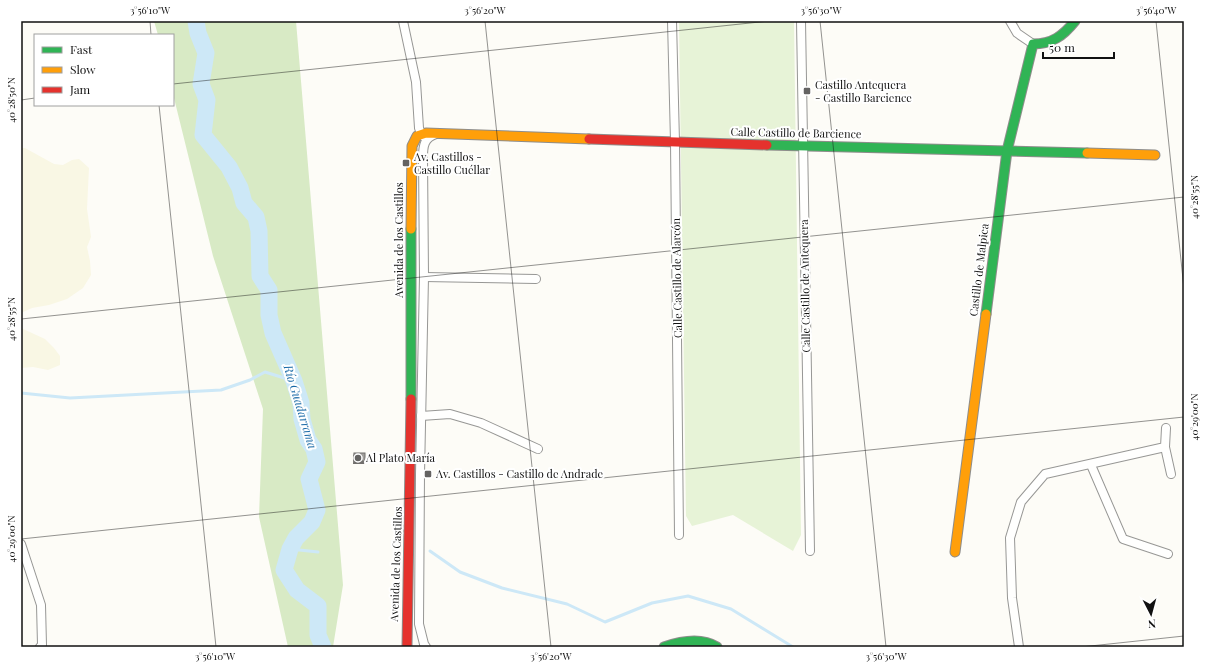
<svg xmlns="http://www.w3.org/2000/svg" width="1205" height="668" viewBox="0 0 1205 668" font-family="'Playfair Display',serif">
	<rect width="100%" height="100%" fill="#fdfcf7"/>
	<g fill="#f9f7e4">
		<polygon points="21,148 25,148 54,164 63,165 72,160 79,159 89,168 87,209 91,237 87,247 90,261 91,275 83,288 67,299 49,305 32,308 21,313"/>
		<polygon points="21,328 45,339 54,348 60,356 60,365 48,370 33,367 21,368"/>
	</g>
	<polygon fill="#e7f3d7" points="679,21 794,21 801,535 793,551 733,515 692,526 686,516"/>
	<polygon fill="#d8eac5" points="154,21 296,21 343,585 333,647 288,647 259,517 263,409 213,256 173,94 173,35 158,35"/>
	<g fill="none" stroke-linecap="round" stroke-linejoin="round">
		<g stroke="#cde8f7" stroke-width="3">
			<polyline points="21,393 70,398 221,390 250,380 265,372 294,381"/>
			<polyline points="290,549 318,552"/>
			<polyline points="430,551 460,572 502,588 567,604 605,622 652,603 688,596 731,609 793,647"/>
		</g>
		<polyline stroke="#cde8f7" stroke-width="17" points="196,21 198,33 206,53 201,84 207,100 203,135 229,167 240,188 244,203 256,217 259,231 260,276 269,290 269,315 273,333 294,381 301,403 302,419 308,440 314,449 317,462 309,479 317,510 312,522 296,538 290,549 284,570 297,590 318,606 318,635 323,647"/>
		<g stroke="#979795" stroke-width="10">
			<g id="street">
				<polyline points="403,21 416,82 419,128 421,134 425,138"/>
				<polyline points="672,21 675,142 679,535"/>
				<polyline points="801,21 810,551"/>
				<polyline points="1010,21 1017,33 1033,44"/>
				<polyline points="424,277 536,279"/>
				<polyline points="421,416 450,414 481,423 538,449"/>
				<polyline points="1165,447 1171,474"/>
				<polyline points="1091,465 1123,539 1168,554"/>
				<polyline points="21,544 41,605 42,645 40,647"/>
				<path d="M426,647l-2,-3 -5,-20 1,-150 4,-197 -1,-120c0,-11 1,-19 13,-23"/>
				<polyline points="1019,647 1012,598 1010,538 1021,502 1045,474 1165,447 1166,428"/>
			</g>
		</g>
		<g stroke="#8e8d8b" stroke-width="11">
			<g id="fast">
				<polyline points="767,145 1087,153"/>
				<polyline points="411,229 411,399"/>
				<path d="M986,314l21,-163 26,-107c19,0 30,-8 42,-23"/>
				<path d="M664,647c17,-6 37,-10 53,0"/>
			</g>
		</g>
		<g stroke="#8e8d8b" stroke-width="11">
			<g id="slow">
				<polyline points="1087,153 1155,155"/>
				<polyline points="411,229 412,146 417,136 426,133 589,139"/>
				<polyline points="955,552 986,314"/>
			</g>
		</g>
		<g stroke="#8e8d8b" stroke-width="11">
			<g id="jam">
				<polyline points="589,139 767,145"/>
				<polyline points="407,647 411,399"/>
			</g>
		</g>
		<use href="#street" stroke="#fffffe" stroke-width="8"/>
		<use href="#fast" stroke="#30b455" stroke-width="9"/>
		<use href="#slow" stroke="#ff9f0a" stroke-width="9"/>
		<use href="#jam" stroke="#e5322d" stroke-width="9"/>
	</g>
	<polygon fill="#8a8986" points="354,453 365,461 364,464 353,464 353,456"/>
	<polygon fill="#716f6d" points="354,461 365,461 364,464 353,464"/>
	<rect fill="#a19f9c" stroke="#716f6d" x="354" y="453" width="11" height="8"/>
	<path fill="none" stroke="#111" stroke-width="1" stroke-opacity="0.45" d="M150,21l1,14M485,21l66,626M820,21l66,626M1156,21l28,268M173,84l596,-63M21,100l14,-2M159,105l57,542M21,319l1163,-122M21,539l1163,-122M1081,647l103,-11"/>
	<g fill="#646362" stroke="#fff" stroke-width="1.5">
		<rect x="803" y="87" width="8" height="8" rx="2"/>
		<rect x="402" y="159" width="8" height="8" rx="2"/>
		<circle cx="358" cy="458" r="4"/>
		<rect x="424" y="470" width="8" height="8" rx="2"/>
	</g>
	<g text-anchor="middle" stroke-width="4" stroke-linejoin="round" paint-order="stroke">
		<g font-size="11" fill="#111" stroke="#fff" text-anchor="start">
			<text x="815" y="89">Castillo Antequera<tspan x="815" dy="13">- Castillo Barcience</tspan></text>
			<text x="414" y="161">Av. Castillos -<tspan x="414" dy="13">Castillo Cuéllar</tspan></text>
			<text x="366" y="462">Al Plato María</text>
			<text x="436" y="478">Av. Castillos - Castillo de Andrade</text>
		</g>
		<g font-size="11" fill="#111" stroke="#fff">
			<text transform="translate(796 133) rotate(1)" y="4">Calle Castillo de Barcience</text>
			<text transform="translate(399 240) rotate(-90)" y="4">Avenida de los Castillos</text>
			<text transform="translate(979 270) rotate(-83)" y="4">Castillo de Malpica</text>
			<text transform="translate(677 278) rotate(-91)" y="4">Calle Castillo de Alarcón</text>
			<text transform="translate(805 286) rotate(-91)" y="4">Calle Castillo de Antequera</text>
			<text transform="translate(396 564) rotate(-88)" y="4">Avenida de los Castillos</text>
		</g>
		<g font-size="12" font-style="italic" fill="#1768a6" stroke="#fff">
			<text transform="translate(300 407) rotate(73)" y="4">Río Guadarrama</text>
		</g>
	</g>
	<rect width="1205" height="668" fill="none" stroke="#ffffff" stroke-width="44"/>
	<rect x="34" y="34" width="140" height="72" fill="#ffffff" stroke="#a0a0a0"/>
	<rect x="42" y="47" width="20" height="6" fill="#30b455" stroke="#a0a0a0"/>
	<text x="70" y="54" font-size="12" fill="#111111">Fast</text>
	<rect x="42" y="67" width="20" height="6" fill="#ff9f0a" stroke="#a0a0a0"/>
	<text x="70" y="74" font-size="12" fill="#111111">Slow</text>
	<rect x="42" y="87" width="20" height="6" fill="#e5322d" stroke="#a0a0a0"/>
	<text x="70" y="94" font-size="12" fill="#111111">Jam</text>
	<g transform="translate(1151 614) rotate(174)" stroke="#ffffff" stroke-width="3" paint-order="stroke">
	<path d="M0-3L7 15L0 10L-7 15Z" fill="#111111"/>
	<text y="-6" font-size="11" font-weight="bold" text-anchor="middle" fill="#111111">N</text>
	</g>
	<path d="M1043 52v6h71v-6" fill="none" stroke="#111111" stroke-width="2"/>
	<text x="1049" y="52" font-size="12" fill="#111111" stroke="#ffffff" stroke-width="3" paint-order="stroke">50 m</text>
	<rect x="22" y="22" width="1161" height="624" fill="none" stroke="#111" stroke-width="1.5"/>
	<g font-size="10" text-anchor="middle" fill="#111">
		<text x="150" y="14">3°56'10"W</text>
		<text x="485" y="14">3°56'20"W</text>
		<text x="821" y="14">3°56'30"W</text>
		<text x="1156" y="14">3°56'40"W</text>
		<text transform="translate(11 100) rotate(-90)" y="4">40°28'50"N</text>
		<text transform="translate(1194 197) rotate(-90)" y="4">40°28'55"N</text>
		<text transform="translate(11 319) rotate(-90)" y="4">40°28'55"N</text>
		<text transform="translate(1194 417) rotate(-90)" y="4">40°29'00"N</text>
		<text transform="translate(11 539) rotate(-90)" y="4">40°29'00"N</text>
		<text x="215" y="660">3°56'10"W</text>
		<text x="551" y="660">3°56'20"W</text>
		<text x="886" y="660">3°56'30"W</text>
	</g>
</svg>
